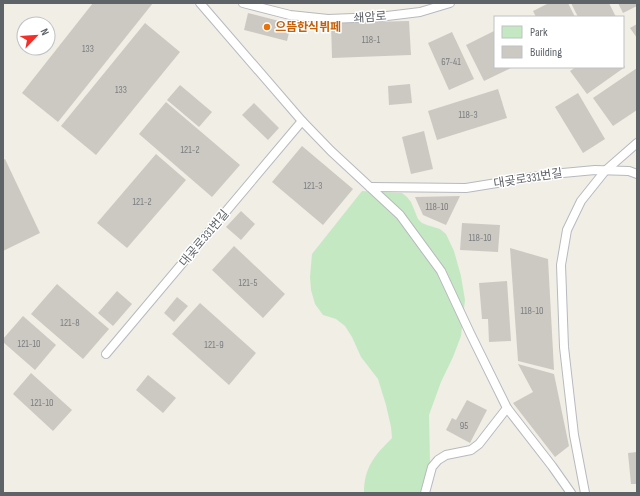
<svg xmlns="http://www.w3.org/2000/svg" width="640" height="496" viewBox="0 0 640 496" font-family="'Sofia Sans Condensed','Noto Sans KR',sans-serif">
	<rect width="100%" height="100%" fill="#f1eee6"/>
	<path fill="#c4e9c2" d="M362,191l40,2 5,4 4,5 7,17 4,4 5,2 13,4 6,5 8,17 7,25 4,24 -4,36 -8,21 -12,25 -12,33 1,46 -10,32h-56c0,-26 11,-38 28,-55l-1,-11 -5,-22 -8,-26 -17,-22 -9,-20 -7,-11 -9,-7 -13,-4 -8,-11 -4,-14 -1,-13 2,-23z"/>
	<g fill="#ccc9c3">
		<polygon points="93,3 153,3 58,122 22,93"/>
		<polygon points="549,3 568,3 575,17 536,17 533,11"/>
		<polygon points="571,3 609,3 616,17 578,17"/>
		<polygon points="618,3 637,3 637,6 623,13"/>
		<polygon points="248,13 291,24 287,41 244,30"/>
		<polygon points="409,21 411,55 332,58 331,23"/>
		<polygon points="145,23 180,52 96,155 61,126"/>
		<polygon points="637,24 637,38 630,28"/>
		<polygon points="494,31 495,33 495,67 513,67 484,81 466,45"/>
		<polygon points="452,32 474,79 449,90 428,43"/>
		<polygon points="623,64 625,67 587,94 570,71 576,67 623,67"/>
		<polygon points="637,68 637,110 613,126 593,98"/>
		<polygon points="410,84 412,103 389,105 388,86"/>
		<polygon points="180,85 212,112 199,127 167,100"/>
		<polygon points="498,89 507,118 437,140 428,111"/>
		<polygon points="578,93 605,139 583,153 555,107"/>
		<polygon points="166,102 240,165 212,197 139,134"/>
		<polygon points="254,103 279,128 268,140 242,115"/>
		<polygon points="424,131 433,169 411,174 402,137"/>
		<polygon points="302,146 353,189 323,225 272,182"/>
		<polygon points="156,154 186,180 127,248 97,223"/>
		<polygon points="5,159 40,233 3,251 3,160"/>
		<polygon points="460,196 446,225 423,215 415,197"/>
		<polygon points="241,211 255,224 241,240 226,227"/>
		<polygon points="462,223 500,225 498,252 460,250"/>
		<polygon points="234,246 285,294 263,318 212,270"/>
		<polygon points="510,248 548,259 554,370 518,361"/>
		<polygon points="507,281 511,341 489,342 488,319 482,319 479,283"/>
		<polygon points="57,284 109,329 83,359 31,314"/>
		<polygon points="117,291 132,304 113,326 98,313"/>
		<polygon points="177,297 188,306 174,322 164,313"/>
		<polygon points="200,303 256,353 229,385 172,334"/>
		<polygon points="23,316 56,345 35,370 3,342 3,339"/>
		<polygon points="518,364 554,374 569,446 555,457 513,403 533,392"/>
		<polygon points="31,373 72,410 53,431 13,394"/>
		<polygon points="148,375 176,398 163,413 136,390"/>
		<polygon points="467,400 487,410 470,443 446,430 452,418 456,420"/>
		<polygon points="637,452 637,484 631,484 628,453"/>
	</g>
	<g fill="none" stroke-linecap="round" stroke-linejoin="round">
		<g stroke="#b7b9be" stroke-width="10">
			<g id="service">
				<polyline points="200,3 302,121 331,151 400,215 441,271 470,333 507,408 552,466 571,493"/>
				<polyline points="243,3 290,15 328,19 379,17 420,12 450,3"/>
				<polyline points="370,187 466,188 552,174 595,170 629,171 637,174"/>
				<polyline points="106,354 302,121"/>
				<polyline points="425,493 432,467 438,460 446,455 471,450 479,444 507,408"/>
				<polyline points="585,493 574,435 564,347 561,265 567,230 581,201 605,171 637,143"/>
			</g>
		</g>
		<use href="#service" stroke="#fff" stroke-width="8"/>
	</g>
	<circle fill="#e8710a" stroke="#fff" stroke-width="1.5" cx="267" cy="27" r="4"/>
	<g text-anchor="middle" stroke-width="3" stroke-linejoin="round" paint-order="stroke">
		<g font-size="10" fill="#7a7c7f">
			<text x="371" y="43">118-1</text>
			<text x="88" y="52">133</text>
			<text x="451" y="65">67-41</text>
			<text x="121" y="93">133</text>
			<text x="468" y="118">118-3</text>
			<text x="190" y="153">121-2</text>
			<text x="313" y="189">121-3</text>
			<text x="142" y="205">121-2</text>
			<text x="437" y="210">118-10</text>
			<text x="480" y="241">118-10</text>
			<text x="248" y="286">121-5</text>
			<text x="532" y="314">118-10</text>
			<text x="70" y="326">121-8</text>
			<text x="29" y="347">121-10</text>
			<text x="214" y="348">121-9</text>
			<text x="42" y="406">121-10</text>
			<text x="464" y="429">95</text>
		</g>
		<g font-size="12" fill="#5e6368" stroke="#fff">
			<text transform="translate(370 17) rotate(-4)" y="4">쇄암로</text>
			<text transform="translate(528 178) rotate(-9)" y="4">대곶로331번길</text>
			<text transform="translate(204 238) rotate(-50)" y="4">대곶로331번길</text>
		</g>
		<g font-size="12" font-weight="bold" fill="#c56008" stroke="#fff" text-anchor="start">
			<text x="275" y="31">으뜸한식뷔페</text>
		</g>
	</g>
	<rect width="640" height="496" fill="none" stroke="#5e6368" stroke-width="8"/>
	<rect x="494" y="16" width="130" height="52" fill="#ffffff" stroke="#bfc1c3"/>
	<rect x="502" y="26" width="20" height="12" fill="#c4e9c2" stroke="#bfc1c3"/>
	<text x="530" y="36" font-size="12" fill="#5e6368">Park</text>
	<rect x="502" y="46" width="20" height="12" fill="#ccc9c3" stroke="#bfc1c3"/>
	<text x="530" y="56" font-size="12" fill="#5e6368">Building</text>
	<g transform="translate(36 36) rotate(65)"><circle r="19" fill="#ffffff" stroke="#bfc1c3"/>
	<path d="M0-3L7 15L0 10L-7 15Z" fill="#f42e29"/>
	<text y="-6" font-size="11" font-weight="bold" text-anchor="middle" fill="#5e6368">N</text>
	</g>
</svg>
